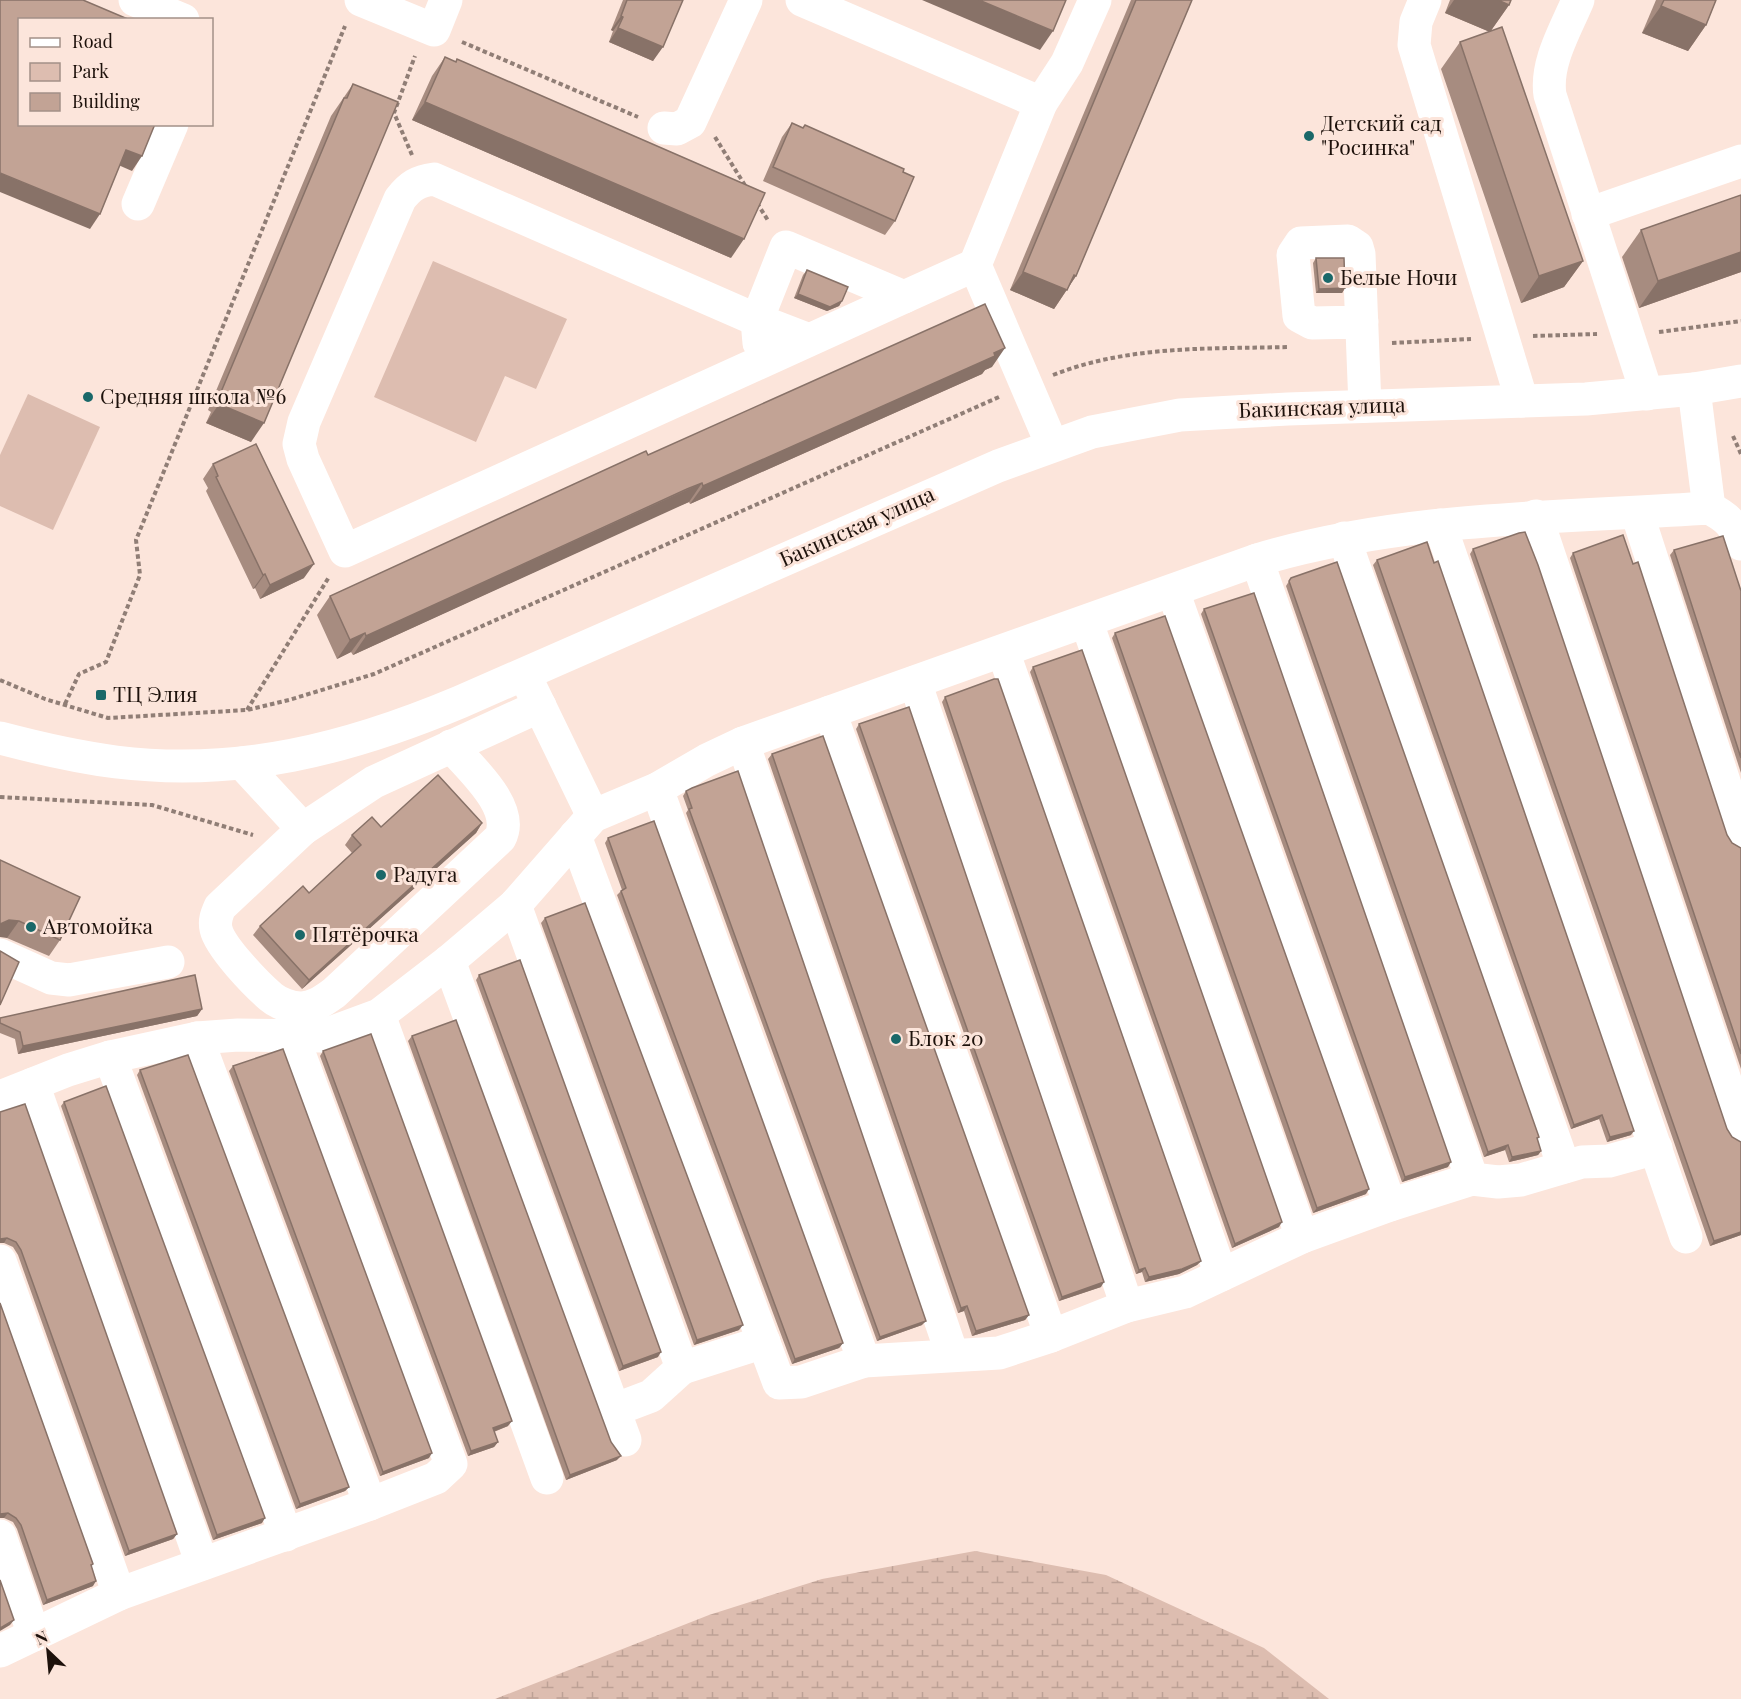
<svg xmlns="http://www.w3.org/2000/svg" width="1741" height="1699" viewBox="0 0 1741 1699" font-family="'Playfair Display',serif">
	<defs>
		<pattern id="wetland-marsh" width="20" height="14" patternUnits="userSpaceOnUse" patternTransform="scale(1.5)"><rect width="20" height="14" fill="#ddbdb0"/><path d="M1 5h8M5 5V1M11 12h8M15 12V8" fill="none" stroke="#bda196"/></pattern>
	</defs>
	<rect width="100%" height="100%" fill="#fce5db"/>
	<g fill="#ddbdb0">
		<polygon points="433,261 567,319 536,389 505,376 476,442 374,397"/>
		<polygon points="28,394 100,427 53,530 0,506 0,455"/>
	</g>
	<polygon fill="url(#wetland-marsh)" points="975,1551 1106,1575 1264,1648 1329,1699 495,1699 709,1615 822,1579"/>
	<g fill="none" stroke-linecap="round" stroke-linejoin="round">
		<g stroke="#907e76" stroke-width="4" stroke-dasharray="4.5 3" stroke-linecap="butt">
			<polyline points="462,42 638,117"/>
			<polyline points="715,137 746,187"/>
			<polyline points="412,155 394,113 415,56"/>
			<polyline points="757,203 769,222"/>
			<polyline points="1659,332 1741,321"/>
			<polyline points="1533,336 1597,334"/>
			<polyline points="1392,343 1471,339"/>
			<path d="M1053,375c76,-30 156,-26 235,-28"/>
			<polyline points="1733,436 1741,454"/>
			<polyline points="0,680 45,699 108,718 247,710 289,700 374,674 999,397"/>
			<polyline points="65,704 79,674 106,662 140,575 136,540 345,26"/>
			<polyline points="247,710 329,577"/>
			<polyline points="0,797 152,805 253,835"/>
		</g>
		<g stroke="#fff" stroke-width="33">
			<polyline points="135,0 183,20"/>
			<polyline points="361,0 434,30 446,0"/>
			<polyline points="802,0 1041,103 975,265 1052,445"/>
			<polyline points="1425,0 1416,22 1414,45 1522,401"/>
			<path d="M1578,0c-12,29 -33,63 -28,95l97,299"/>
			<polyline points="1041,103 1067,63 1095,0"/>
			<polyline points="664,128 677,129 690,122 746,0"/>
			<polyline points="138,204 172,124"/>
			<polyline points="1588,214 1741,161"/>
			<polyline points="1362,322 1312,323 1299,316 1293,255 1301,243 1348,241 1357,247 1359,254 1365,406"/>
			<path d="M809,340l-52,-20 -323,-141c-16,2 -24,7 -34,20l-96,223 -5,22 4,15 42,92 559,-254 71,-32"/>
			<polyline points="759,343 757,320 786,247 904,297"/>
			<polyline points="1694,389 1709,508"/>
			<polyline points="1637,513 1741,834"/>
			<polyline points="1536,516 1741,1128"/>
			<polyline points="1440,525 1686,1237"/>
			<polyline points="1344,538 1564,1167"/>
			<polyline points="1257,560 1472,1179"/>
			<polyline points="1173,591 1390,1205"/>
			<polyline points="1087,623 1302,1237"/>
			<polyline points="1003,651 1221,1275"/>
			<polyline points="915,682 1127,1306"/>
			<polyline points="530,686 593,816"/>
			<polyline points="830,712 1051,1336"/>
			<path d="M0,738c38,10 77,19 116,24 123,15 232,-13 344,-60l538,-236 94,-34 88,-17 108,-6 298,-10 108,-10 47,-8"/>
			<polyline points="743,743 952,1354"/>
			<polyline points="242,763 303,829 374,782 540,706"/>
			<polyline points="657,789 864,1361 999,1353 1051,1336 1127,1306 1185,1292 1302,1237 1390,1205 1472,1179 1498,1182 1521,1180 1582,1162 1609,1161 1656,1148"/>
			<path d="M303,829l-83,78c-3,7 -6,13 -4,22 4,18 40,55 55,68 7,6 20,11 30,11 13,0 23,-8 33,-15l166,-155c16,-30 -30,-70 -49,-92"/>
			<polyline points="575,836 779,1383 801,1382 864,1361"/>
			<polyline points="515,905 682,1368 764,1342"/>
			<polyline points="0,955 51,978 69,980 168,962"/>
			<polyline points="449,961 625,1440"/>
			<polyline points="379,1015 547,1478"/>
			<polyline points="197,1038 370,1504"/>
			<polyline points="110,1057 286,1535"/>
			<polyline points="33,1084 202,1564"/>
			<path d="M0,1097l68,-27 42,-13 87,-19 41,-3 84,1 57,-21 70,-54 66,-56 78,-89 64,-27 50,-29 36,-17 514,-183c147,-44 301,-42 452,-52 18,9 26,17 32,36"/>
			<polyline points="0,1261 119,1594"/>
			<polyline points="614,1410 651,1396 682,1368"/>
			<polyline points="0,1536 34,1635"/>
			<polyline points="0,1651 119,1594 370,1504 436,1478 451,1464 293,1037"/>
		</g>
	</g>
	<g fill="#a78c80">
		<polygon points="623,0 683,0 653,61 609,42 613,31 611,30"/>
		<polygon points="1131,0 1192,0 1076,276 1054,309 1010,290"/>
		<polygon points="1450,0 1511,0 1509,5 1490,32 1583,261 1564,287 1521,303 1441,69 1460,42 1490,32 1445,13"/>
		<polygon points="1656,0 1716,0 1706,25 1688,51 1642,33"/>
		<polygon points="445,57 455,62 457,59 731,258 412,120 432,76"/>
		<polygon points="353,84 251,442 206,423 211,412 208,410 331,116"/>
		<polygon points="792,123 803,128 805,125 903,172 895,221 885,235 763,181 782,137"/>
		<polygon points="1741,195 1741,272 1639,308 1622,257 1641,230"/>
		<polygon points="1316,258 1345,288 1342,293 1316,293 1313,263"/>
		<polygon points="807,270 842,301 839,306 827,311 794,298 803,275"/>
		<polygon points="992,367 985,370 982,374 690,504 689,502 674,508 353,655 351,652 337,659 317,615 330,596 648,455"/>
		<polygon points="213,464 304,578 260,599 255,588 253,589 206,491 208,488 203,479"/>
		<polygon points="1473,549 1727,1129 1732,1137 1741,1235 1710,1246 1470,554"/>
		<polygon points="1674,550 1741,591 1741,773 1670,555"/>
		<polygon points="1573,553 1727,835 1732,843 1741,848 1741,1069 1570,558"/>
		<polygon points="1377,560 1631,1135 1607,1142 1599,1119 1571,1129 1373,565"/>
		<polygon points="1291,578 1539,1137 1537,1139 1541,1151 1538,1155 1509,1162 1505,1150 1484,1157 1286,586"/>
		<polygon points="1204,609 1448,1167 1402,1182 1201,614"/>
		<polygon points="1115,633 1366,1194 1313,1213 1112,638"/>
		<polygon points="1033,667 1279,1227 1232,1248 1030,672"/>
		<polygon points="945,697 1201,1261 1197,1265 1179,1274 1145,1282 1142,1272 1136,1274 942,702"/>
		<polygon points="859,724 1101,1287 1059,1301 856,729"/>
		<polygon points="772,754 1029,1315 1025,1320 972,1336 964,1311 958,1313 768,759"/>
		<polygon points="686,791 922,1325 877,1341 686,813 688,810 683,796"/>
		<polygon points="482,823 476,833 302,989 253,935 260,926 309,893 352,853 345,845 352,835 381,827"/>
		<polygon points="608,838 843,1343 839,1348 792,1364 617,895 622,890 605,843"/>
		<polygon points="0,860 60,940 49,956 7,938"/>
		<polygon points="545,918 739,1330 694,1345 541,923"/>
		<polygon points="479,975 658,1357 619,1371 476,980"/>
		<polygon points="127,991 202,1009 197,1016 18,1054 15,1039 0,1033 0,1018"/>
		<polygon points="412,1036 611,1442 617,1460 566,1480 408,1041"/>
		<polygon points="323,1051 508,1426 494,1432 498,1442 494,1447 468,1456 320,1056"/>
		<polygon points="233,1066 429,1458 380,1476 229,1071"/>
		<polygon points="140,1070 349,1487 345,1491 296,1509 137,1075"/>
		<polygon points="64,1102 262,1523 213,1540 61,1106"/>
		<polygon points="0,1112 177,1534 173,1539 125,1556 18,1255 13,1247 4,1243"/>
		<polygon points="0,1303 93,1564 91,1567 93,1586 43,1605 17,1529 13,1522 4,1518 0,1518"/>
	</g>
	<g fill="#887268">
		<polygon points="922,0 979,0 1053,31 1040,50"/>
		<polygon points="1454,0 1498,0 1509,5 1490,32 1445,13"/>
		<polygon points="1661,6 1706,25 1688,51 1642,33"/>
		<polygon points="621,16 623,17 613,31 611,30"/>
		<polygon points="618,28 663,47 653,61 609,42"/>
		<polygon points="425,102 744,239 731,258 412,120"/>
		<polygon points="126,150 142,156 132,171 116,164"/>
		<polygon points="0,173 100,214 90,229 0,192"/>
		<polygon points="1741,252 1741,272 1639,308 1658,281"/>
		<polygon points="1583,261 1564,287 1521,303 1539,276"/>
		<polygon points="1023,272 1074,275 1076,276 1054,309 1010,290"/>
		<polygon points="1345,288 1342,293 1316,293 1319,289"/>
		<polygon points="798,294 842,301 839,306 827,311 794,298"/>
		<polygon points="1005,348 992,367 985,370 982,374 690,504 703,486"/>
		<polygon points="219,404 264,423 251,442 206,423"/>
		<polygon points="702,483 689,502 353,655 366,636"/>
		<polygon points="314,564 304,578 260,599 270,585"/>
		<polygon points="265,574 255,588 253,589 263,575"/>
		<polygon points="365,633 351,652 337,659 350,640"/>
		<polygon points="482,823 476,833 302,989 309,980"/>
		<polygon points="9,920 19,921 7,938 0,937 0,924"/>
		<polygon points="202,1009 197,1016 18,1054 23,1046"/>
		<polygon points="1602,1115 1599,1119 1571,1129 1574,1125"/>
		<polygon points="1634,1131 1631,1135 1607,1142 1610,1137"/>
		<polygon points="1508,1145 1505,1150 1484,1157 1488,1152"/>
		<polygon points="1541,1151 1538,1155 1509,1162 1512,1157"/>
		<polygon points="1451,1162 1448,1167 1402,1182 1405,1177"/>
		<polygon points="1369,1189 1366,1194 1313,1213 1317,1208"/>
		<polygon points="1282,1222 1279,1227 1232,1248 1235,1244"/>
		<polygon points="1741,1232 1741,1235 1710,1246 1714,1241"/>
		<polygon points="7,1238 4,1243 0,1243 0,1239"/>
		<polygon points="1201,1261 1197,1265 1179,1274 1145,1282 1149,1277"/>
		<polygon points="1145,1268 1142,1272 1136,1274 1139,1270"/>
		<polygon points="1104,1282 1101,1287 1059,1301 1062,1297"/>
		<polygon points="967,1306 964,1311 958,1313 961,1308"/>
		<polygon points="1029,1315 1025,1320 972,1336 976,1331"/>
		<polygon points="926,1321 922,1325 877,1341 880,1337"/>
		<polygon points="743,1325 739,1330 694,1345 697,1340"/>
		<polygon points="843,1343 839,1348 792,1364 795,1359"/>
		<polygon points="661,1352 658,1357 619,1371 623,1366"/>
		<polygon points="512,1421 508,1426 490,1433 493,1428"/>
		<polygon points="498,1442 494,1447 468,1456 471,1451"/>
		<polygon points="432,1453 429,1458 380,1476 383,1472"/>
		<polygon points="621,1456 617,1460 566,1480 570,1475"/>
		<polygon points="349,1487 345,1491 296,1509 300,1504"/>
		<polygon points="8,1513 4,1518 0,1518 0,1514"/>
		<polygon points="265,1518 262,1523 213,1540 217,1535"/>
		<polygon points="177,1534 173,1539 125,1556 129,1551"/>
		<polygon points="96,1581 93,1586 43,1605 47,1600"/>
		<polygon points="14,1620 10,1625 0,1631 0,1628"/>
	</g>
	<g fill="#c2a395" stroke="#887268" stroke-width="1.5">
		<polygon points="0,0 83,0 130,20 20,20 20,124 155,124 142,156 126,150 100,214 0,173"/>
		<polygon points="627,0 683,0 663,47 618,28 623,17 621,16"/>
		<polygon points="979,0 1066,0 1053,31"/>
		<polygon points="1136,0 1192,0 1076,276 1074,275 1067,290 1023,272"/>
		<polygon points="1498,0 1511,0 1509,5"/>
		<polygon points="1664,0 1716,0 1706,25 1661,6"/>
		<polygon points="1502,27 1583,261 1539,276 1460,42"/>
		<polygon points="445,57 456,62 457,59 765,193 744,239 425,102"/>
		<polygon points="353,84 398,102 264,423 219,404 224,393 221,392 344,98 347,98"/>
		<polygon points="792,123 803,128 805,125 904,169 903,172 914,177 895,221 773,167"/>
		<polygon points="1741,195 1741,252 1658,281 1641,230"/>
		<polygon points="1316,258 1344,258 1345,288 1319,289"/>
		<polygon points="807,270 848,287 842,301 830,307 798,294"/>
		<polygon points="985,304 1005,348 994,353 995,356 703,486 702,483 687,489 366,636 365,633 350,640 330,596 646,451 648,455"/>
		<polygon points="256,444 314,564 270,585 265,574 263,575 216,477 218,476 213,464"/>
		<polygon points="1525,532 1538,565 1727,1129 1732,1137 1741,1142 1741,1232 1714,1241 1473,549 1519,533"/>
		<polygon points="1623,535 1633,564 1638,562 1727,835 1732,843 1741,848 1741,1054 1573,553"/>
		<polygon points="1723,536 1741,591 1741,758 1674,550"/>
		<polygon points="1427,542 1434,563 1438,561 1634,1131 1610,1137 1602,1115 1574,1125 1377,560"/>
		<polygon points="1337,562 1539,1137 1537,1138 1541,1151 1512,1157 1508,1145 1488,1152 1289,581 1291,578"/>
		<polygon points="1254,593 1451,1162 1405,1177 1204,609"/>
		<polygon points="1165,616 1369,1189 1317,1208 1115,633"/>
		<polygon points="1082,650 1282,1222 1235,1244 1033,667"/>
		<polygon points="994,679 998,679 1201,1261 1182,1269 1149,1277 1145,1268 1139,1270 945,697"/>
		<polygon points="909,707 1104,1282 1062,1297 859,724"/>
		<polygon points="823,736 1029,1315 976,1331 967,1306 961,1308 772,754"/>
		<polygon points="738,771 926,1321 880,1337 689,809 692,808 686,791 692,788"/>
		<polygon points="438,775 482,823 309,980 260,926 303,886 309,893 361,845 352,835 372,817 381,827"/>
		<polygon points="654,821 843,1343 795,1359 621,891 626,888 608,838"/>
		<polygon points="0,860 80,897 60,940 19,921 9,920 0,924"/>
		<polygon points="585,903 743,1325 697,1340 545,918"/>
		<polygon points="0,951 19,962 0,1005"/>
		<polygon points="520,960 661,1352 623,1366 479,975"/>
		<polygon points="195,975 202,1009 23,1046 20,1032 0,1023 0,1018"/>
		<polygon points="456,1020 611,1442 621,1456 570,1475 412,1036"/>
		<polygon points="371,1034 512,1421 493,1428 498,1442 471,1451 323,1051"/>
		<polygon points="283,1049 432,1453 383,1472 233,1066"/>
		<polygon points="188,1055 349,1487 300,1504 140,1070"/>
		<polygon points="106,1086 265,1518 217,1535 64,1102"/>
		<polygon points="25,1104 177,1534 129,1551 21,1250 16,1242 7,1238 0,1239 0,1112"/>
		<polygon points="0,1303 93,1564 91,1565 96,1581 47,1600 21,1525 16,1518 8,1513 0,1514"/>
		<polygon points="0,1580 14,1620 0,1628"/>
	</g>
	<g fill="#1a6869" stroke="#fce5db" stroke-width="2">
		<circle cx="1309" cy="136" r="6"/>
		<circle cx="1328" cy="278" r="6"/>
		<circle cx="88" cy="397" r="6"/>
		<rect x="95" y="689" width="12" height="12" rx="3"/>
		<circle cx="381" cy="875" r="6"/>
		<circle cx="31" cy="927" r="6"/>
		<circle cx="300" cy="935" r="6"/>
		<circle cx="896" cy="1039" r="6"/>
	</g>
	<g text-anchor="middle" stroke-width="6" stroke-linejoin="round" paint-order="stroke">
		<g font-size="21" fill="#1d110b" stroke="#fce5db" text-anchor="start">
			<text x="1321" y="131">Детский сад<tspan x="1321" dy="24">"Росинка"</tspan></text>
			<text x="1340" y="285">Белые Ночи</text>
			<text x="100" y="404">Средняя школа №6</text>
			<text x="113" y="702">ТЦ Элия</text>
			<text x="393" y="882">Радуга</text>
			<text x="43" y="934">Автомойка</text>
			<text x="312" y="942">Пятёрочка</text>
			<text x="908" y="1046">Блок 20</text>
		</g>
		<g font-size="21" fill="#1d110b" stroke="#fce5db">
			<text transform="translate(1322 408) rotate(-2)" y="7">Бакинская улица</text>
			<text transform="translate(857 527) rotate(-24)" y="7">Бакинская улица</text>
		</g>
	</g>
	<rect x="18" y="18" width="195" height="108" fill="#fce5db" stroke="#a39088" stroke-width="1.5"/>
	<rect x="30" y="38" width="30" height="9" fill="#ffffff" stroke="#a39088" stroke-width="1.5"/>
	<text x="72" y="48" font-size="18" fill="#1d110b">Road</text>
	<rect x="30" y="63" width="30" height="18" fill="#ddbdb0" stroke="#a39088" stroke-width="1.5"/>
	<text x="72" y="78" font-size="18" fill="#1d110b">Park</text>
	<rect x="30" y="93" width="30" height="18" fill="#c2a395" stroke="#a39088" stroke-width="1.5"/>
	<text x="72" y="108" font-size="18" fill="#1d110b">Building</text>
	<g transform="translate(48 1651) rotate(334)" stroke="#fce5db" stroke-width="4.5" paint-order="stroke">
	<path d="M0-4.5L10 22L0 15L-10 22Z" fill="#1d110b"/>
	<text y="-9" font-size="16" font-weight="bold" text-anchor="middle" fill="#1d110b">N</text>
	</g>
</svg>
